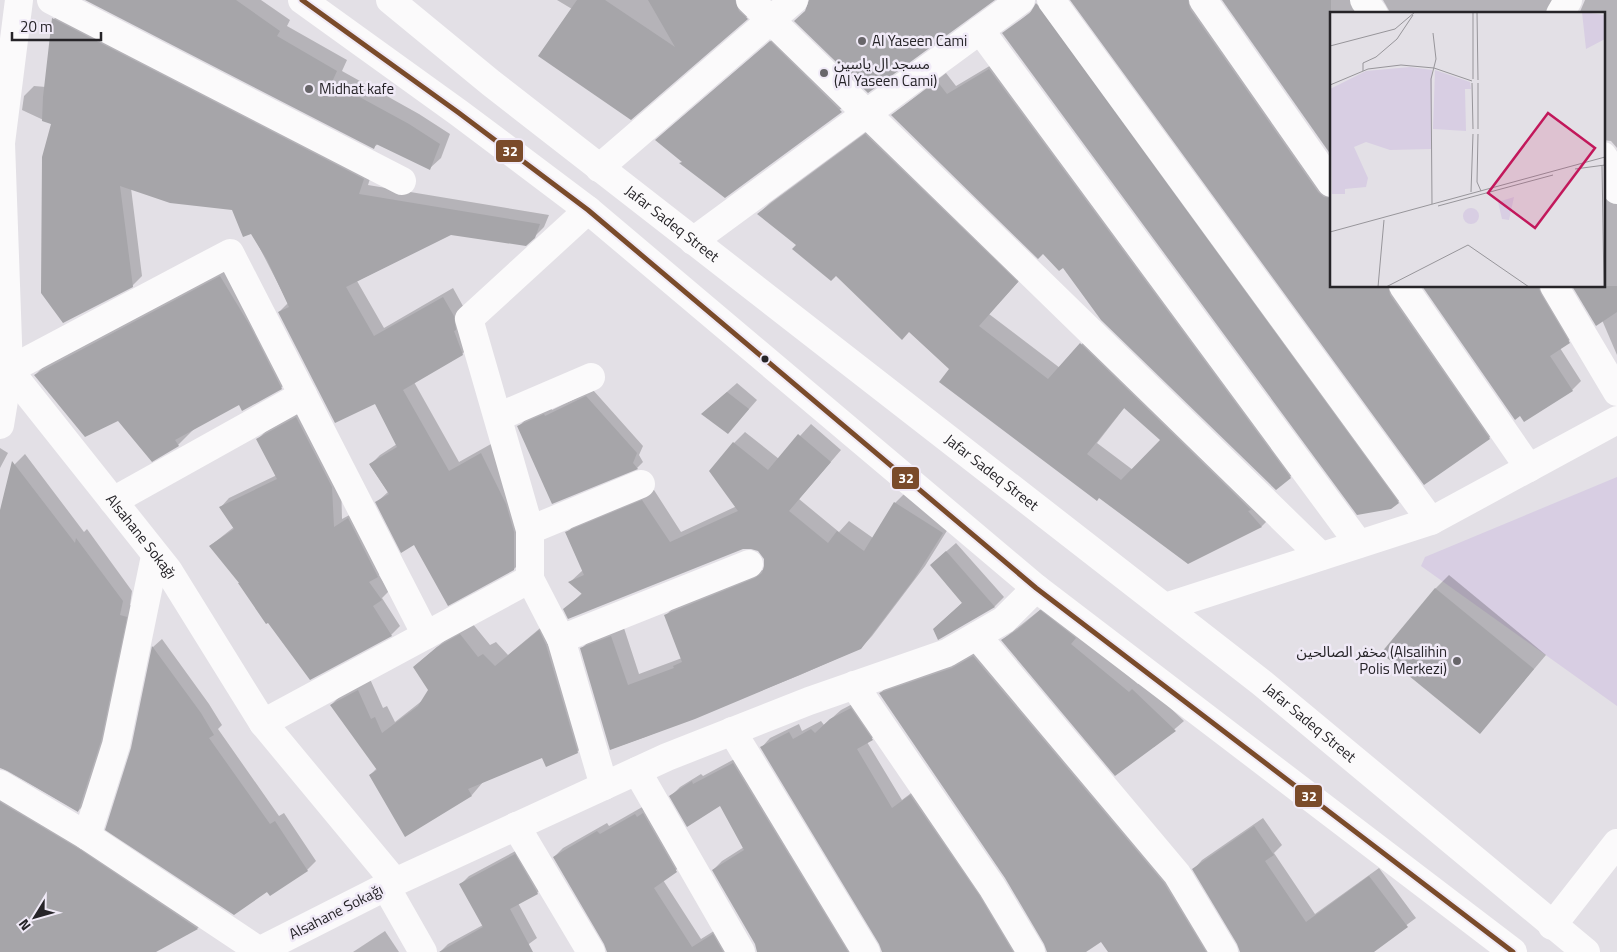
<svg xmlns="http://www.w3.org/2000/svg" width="1617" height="952" viewBox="0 0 1617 952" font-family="'Titillium Web','Noto Sans Arabic',sans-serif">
	<rect width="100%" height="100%" fill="#e3e0e6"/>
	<polygon fill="#d8cee3" points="1617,477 1617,706 1421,566 1425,557"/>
	<g fill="#0003" fill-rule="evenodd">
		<polygon points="87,0 261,0 290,20 287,26 347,60 342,71 419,114 450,134 441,158 430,168 378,144 374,147"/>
		<polygon points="557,0 748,0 756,9 631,119 572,9"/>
		<polygon points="1041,0 1407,493 1398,502 1004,34 1034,9"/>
		<polygon points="1072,0 1199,0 1331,186 1331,286 1400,286 1498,428 1489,438 1424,483"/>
		<polygon points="1224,0 1362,0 1370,14 1331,14"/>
		<polygon points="1383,0 1554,0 1557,14 1391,14"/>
		<polygon points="1585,0 1617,0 1617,148 1611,141 1603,140 1603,14 1579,14"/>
		<polygon points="63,9 373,169 368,185 549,215 544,227 534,237 451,234 357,281 384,328 453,288 463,306 472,344 462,354 414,382 459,462 491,444 515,494 524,559 514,569 415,543 377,502 388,492 370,465 380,455 397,444 375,403 279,312 288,303 252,233 233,209 131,188 142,276 132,286 52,124 22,110 24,96 34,86 46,87 54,19"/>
		<polygon points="780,33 850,102 725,197 683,161 666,131"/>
		<polygon points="998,61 1299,469 1290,477 1063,266 1043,252 892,115 946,73 956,86"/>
		<path d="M877,124l151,147 -39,43 71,54 32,-35 181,182 -11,11 -74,37 -237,-194 -41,-38 -151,-118 11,-10zM1125,407l37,33 -29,30 -36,-27z"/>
		<polygon points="1603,165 1617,192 1617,355 1602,320"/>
		<polygon points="237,260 298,371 281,388 239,403 195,428 178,445 118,419 35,375 52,358"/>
		<polygon points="1424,286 1551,286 1578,333 1560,348 1581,381 1572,390"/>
		<polygon points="737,383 757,400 728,433 703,413"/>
		<polygon points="593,390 643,446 639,455 643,462 637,468 519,426 526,419 551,408 552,410"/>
		<polygon points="305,409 341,478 342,519 357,511 386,567 379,575 389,591 382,598 400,626 391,635 240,582 210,546 234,527 221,507 229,498 277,475 258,439 266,431"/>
		<polygon points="811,424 841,450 799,499 839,532 849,521 873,538 895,503 906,492 953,521 925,566 872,636 861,648 800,675 645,737 611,749 581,649 593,637 623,625 639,674 682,658 666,615 677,604 765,569 765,558 759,550 751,547 743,548 565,610 582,593 570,582 583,570 566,533 578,522 654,490 681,532 737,506 734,443 745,432 779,459"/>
		<polygon points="0,448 8,453 0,468"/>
		<polygon points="25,454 84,532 87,529 132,591 130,605 136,607 111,730 88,801 78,811 0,767 0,533 15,464"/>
		<polygon points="956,543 1004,597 995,606 938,638 934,629 963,602 941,556"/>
		<polygon points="1449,575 1546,655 1480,733 1435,589"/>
		<polygon points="1050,602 1079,634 1138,684 1142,681 1184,721 1154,747 1002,640"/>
		<polygon points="551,619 589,740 577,752 543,757 483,782 472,795 370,775 377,768 331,705 343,693 370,679 383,708 387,706 395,722 423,700 430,690 414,667 451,635 472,623 490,645 496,642 508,655"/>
		<polygon points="162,639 209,704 222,725 218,729 279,816 284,813 316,861 307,870 270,895 133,748 153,647"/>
		<polygon points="983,648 1173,874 1220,952 1110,952 1101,940 1083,952 1048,952 1046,943 1006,878 880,693 889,685"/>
		<polygon points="860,700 881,731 867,742 902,800 919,787 1027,952 883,952 881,943 762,747 770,738 799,724 802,731 821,721 824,725 841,710"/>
		<polygon points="742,755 862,952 758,952 756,944 713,870 722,861 744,847 721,804 671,796 680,787 701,774 703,776"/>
		<polygon points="0,785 207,918 198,928 154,952 0,952"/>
		<polygon points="644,806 685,863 663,880 701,939 722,926 739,952 608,952 606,944 554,857 563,848 607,823 609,826"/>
		<polygon points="1263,818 1282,845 1274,853 1315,914 1379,868 1416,918 1370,952 1241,952 1239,943 1194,869 1202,860"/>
		<polygon points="523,847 545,885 537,893 518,903 537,938 518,952 440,952 448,944 483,925 461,884 469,876"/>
		<polygon points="385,931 399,952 353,952"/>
	</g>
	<g fill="#a6a5a9" fill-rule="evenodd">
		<polygon points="85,0 236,0 280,31 277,36 337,71 332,82 409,124 440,144 430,170 376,144 374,149"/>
		<polygon points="577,0 605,0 675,47 648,0 735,0 739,11 748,19 631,120 538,56"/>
		<polygon points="809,0 995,0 868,93 794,21 805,11"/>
		<polygon points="1070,0 1188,0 1190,9 1318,192 1324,197 1331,198 1331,286 1388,286 1390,295 1490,439 1424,485"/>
		<polygon points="1222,0 1331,0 1331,155"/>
		<polygon points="1036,3 1399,503 1391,509 1357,515 1002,33 1030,13"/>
		<polygon points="52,18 364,179 359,194 540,224 535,238 526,246 451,235 346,287 374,336 443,297 454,316 456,330 454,331 463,355 403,390 449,471 481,453 506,504 514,532 514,570 448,606 414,545 401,553 375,502 389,494 369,464 397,447 375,404 335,423 278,312 289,307 267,260 251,234 243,237 232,210 170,203 120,186 133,287 63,323 41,293 42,157 51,124 42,121 43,97"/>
		<polygon points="770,41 842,112 725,198 679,163 682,162 655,140"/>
		<polygon points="989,69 1291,478 1276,490 1101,320 1063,268 1059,271 1043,254 1038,259 891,115 937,81 947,94"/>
		<path d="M865,134l153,148 -39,44 69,53 32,-36 171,167 -3,1 14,16 -74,37 -89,-66 -2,3 -158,-119 10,-13 -40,-37 -7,8 -66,-64 -5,5 -39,-32 4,-4 -39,-31zM1124,408l36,32 -39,40 -34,-26z"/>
		<polygon points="220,276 249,324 282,389 242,411 239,405 175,440 179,446 152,462 118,421 85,437 34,375"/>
		<polygon points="1422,286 1538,286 1541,294 1570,343 1550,356 1573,391 1524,422 1520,416 1515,420"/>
		<polygon points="1572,286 1617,286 1617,312 1596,326"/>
		<polygon points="727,392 749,409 728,434 701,414"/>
		<polygon points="586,396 637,453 633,463 638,469 552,504 517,426 544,414 545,416"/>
		<polygon points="296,417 332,487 334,527 348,518 378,577 369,582 382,600 373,606 392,636 310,680 268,623 266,624 238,583 239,583 209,546 234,529 219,507 277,479 256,439"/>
		<polygon points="798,434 831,462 789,511 828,543 837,531 864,551 894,502 943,533 914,579 861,649 695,719 610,750 580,648 611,636 628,685 674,668 673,666 682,662 664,615 755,578 762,573 764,566 764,559 758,551 751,549 743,549 568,619 563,609 582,594 568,582 584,575 565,532 642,500 670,542 738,511 709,471 733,442 768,470"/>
		<polygon points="12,461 75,543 76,538 123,601 120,615 127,617 101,741 78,812 8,771 0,768 0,510"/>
		<polygon points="946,551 995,607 938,640 933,629 962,603 930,565"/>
		<polygon points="1435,588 1534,669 1480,734 1381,653"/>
		<polygon points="1040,610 1076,638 1071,644 1129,692 1132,689 1176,731 1115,776 1001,640 1017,630"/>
		<polygon points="539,630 546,645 578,753 546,767 542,758 468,789 472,796 405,837 369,775 377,770 330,705 358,690 371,719 375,717 382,733 418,706 428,690 413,667 437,647 460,634 478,657 483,654 495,666"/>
		<polygon points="152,646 201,713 214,735 209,738 270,824 275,821 308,871 270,896 267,892 234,915 105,830 131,748"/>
		<polygon points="973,656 1164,883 1206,952 1108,952 1101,942 1086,952 1047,952 1044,944 1005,878 879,693 952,668"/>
		<polygon points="851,708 873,740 857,749 892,808 910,795 979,895 1013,952 882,952 879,944 760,747 789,732 793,739 811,729 815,733 830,719"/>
		<polygon points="733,763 848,952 757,952 755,944 712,870 744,850 720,806 687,827 669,796 692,781 693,784"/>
		<polygon points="0,802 79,849 198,929 156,952 0,952"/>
		<polygon points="643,813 677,872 654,888 692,947 713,934 723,952 607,952 604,944 553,857 597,831 600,834 635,814 637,817"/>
		<polygon points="1254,826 1274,855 1265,861 1306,922 1369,876 1408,927 1374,952 1240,952 1237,944 1192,869"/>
		<polygon points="515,854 538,894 510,909 533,952 439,952 483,927 459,884"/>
	</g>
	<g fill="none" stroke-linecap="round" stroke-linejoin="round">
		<g stroke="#fbfafb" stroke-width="28">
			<path id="s1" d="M19,0l-18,143 8,227 159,200 95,153 132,159 -138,70"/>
			<polyline points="51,0 402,181"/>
			<polyline points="750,0 1321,556"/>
			<polyline points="1051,0 1431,521"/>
			<polyline points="1203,0 1331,183"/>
			<polyline points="1364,0 1374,14"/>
			<polyline points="1560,14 1568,0"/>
			<polyline points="980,30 1359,544"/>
			<polyline points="1603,156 1609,165 1617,190"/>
			<polyline points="599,168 794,0"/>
			<polyline points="588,210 469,319 530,530 530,579 561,639 604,786"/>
			<polyline points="693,241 1021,0"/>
			<polyline points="1403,286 1529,468"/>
			<polyline points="1554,286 1617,392"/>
			<polyline points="9,370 230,253 426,635"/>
			<polyline points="498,417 591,377"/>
			<polyline points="0,425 9,370"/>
			<polyline points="113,501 303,395"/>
			<polyline points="530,530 641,484"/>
			<polyline points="1165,607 1431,521 1617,420"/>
			<polyline points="977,636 1177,874 1224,952"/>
			<polyline points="561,639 749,564"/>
			<polyline points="854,685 992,887 1031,952"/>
			<polyline points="263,723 530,579"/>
			<polyline points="732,731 866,952"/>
			<polyline points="637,771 741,952"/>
			<polyline points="0,784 87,836 261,952"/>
			<polyline points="516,826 591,952"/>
			<polyline points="87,836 116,745 155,556"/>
			<polyline points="395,882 667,757 809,701 947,653 1004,620 1036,588"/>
			<polyline points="386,887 423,952"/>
			<polyline points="1552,926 1617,843"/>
		</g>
		<g stroke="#fbfafb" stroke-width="28">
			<polyline points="302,0 459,113 588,210 1036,588 1513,952"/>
			<path id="s2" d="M390,0l101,83 771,600 324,269"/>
		</g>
		<g stroke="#f0eaf7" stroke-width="9">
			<polyline id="bus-1" points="302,0 459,113 588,210 1036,588 1513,952"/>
		</g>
		<use href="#bus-1" stroke="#7a4b2a" stroke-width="5"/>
	</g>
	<g fill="#68666a" stroke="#f0eaf7" stroke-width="2">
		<circle cx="862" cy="41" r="5"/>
		<circle cx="824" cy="73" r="5"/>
		<circle cx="309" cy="89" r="5"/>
		<circle cx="1457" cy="661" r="5"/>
	</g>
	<circle fill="#262428" stroke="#f0eaf7" stroke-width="2" cx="765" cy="359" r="4.5"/>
	<g text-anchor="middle" stroke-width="5" stroke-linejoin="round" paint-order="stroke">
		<g font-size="15" fill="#262428" stroke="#f0eaf7" text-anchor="start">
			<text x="872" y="46">Al Yaseen Cami</text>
			<text x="834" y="69">مسجد ال ياسين<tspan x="834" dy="17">(Al Yaseen Cami)</tspan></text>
			<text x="319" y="94">Midhat kafe</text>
			<text x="1447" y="657" text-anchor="end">مخفر الصالحين (Alsalihin<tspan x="1447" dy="17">Polis Merkezi)</tspan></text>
		</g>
		<g font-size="15" fill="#262428" stroke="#f0eaf7">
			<text dy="5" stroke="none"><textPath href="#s2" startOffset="360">Jafar Sadeq Street</textPath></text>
			<text dy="5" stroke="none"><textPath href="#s2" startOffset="765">Jafar Sadeq Street</textPath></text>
			<text dy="5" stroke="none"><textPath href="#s1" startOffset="584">Alsahane Sokağı</textPath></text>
			<text dy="5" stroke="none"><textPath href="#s2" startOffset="1170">Jafar Sadeq Street</textPath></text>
			<text transform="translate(336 912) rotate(-27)" y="5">Alsahane Sokağı</text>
		</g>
	</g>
	<g transform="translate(1330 12)">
		<rect width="275" height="275" fill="#e3e0e6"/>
		<path d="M252,0l23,3v24l-19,10zM80,55l22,3 -1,79 -41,1 -24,-8 -12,5 14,31 -2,9 -21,2v5h-13l-2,-105 36,-18zM105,58l35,12 1,7h-6l1,42 -33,-2zM184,185l-5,23 -7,-1 -4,-17zM133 204a8 8 0 1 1 16 0a8 8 0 1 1-16 0Z" fill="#d8cee3"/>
		<path fill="none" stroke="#97959a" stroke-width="1" d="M147,0l1,68M0,34l65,-17 20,-17M33,59v-8l13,-6 21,-18 16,-24M143,67v-67M142,71l1,46M0,73l38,-16 33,-4 33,3 38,13M148,117v-46M148,122l-1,48 4,9M272,153l2,122M245,157l30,-4M141,180l2,-58M102,192l-1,-125 5,-20 -3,-26M108,194l115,-31M0,220l275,-75M48,275l6,-67M56,275l82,-42 61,42"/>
		<path fill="#c2185b" fill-opacity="0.15" stroke="#c2185b" stroke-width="2.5" d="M218,101l47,35 -60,80 -47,-35z"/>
		<rect width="275" height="275" fill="none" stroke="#262428" stroke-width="2.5"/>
	</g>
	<g stroke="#f0eaf7" stroke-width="2">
		<rect x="495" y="139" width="29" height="24" rx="5" fill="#7a4b2a"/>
		<rect x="891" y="466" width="29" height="24" rx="5" fill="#7a4b2a"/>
		<rect x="1294" y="784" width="29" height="24" rx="5" fill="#7a4b2a"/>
	</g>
	<g font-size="14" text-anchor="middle" font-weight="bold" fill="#fff">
		<text x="510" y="156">32</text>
		<text x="906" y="483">32</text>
		<text x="1309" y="801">32</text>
	</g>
	<g transform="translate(35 917) rotate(233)" stroke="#f0eaf7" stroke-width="4" paint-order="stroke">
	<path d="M0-4L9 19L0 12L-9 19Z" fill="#262428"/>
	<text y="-8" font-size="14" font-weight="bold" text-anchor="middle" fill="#262428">N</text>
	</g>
	<path d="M12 32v8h89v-8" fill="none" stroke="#262428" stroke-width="2.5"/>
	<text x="20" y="32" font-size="15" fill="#262428" stroke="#f0eaf7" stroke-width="4" paint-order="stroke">20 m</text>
</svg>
